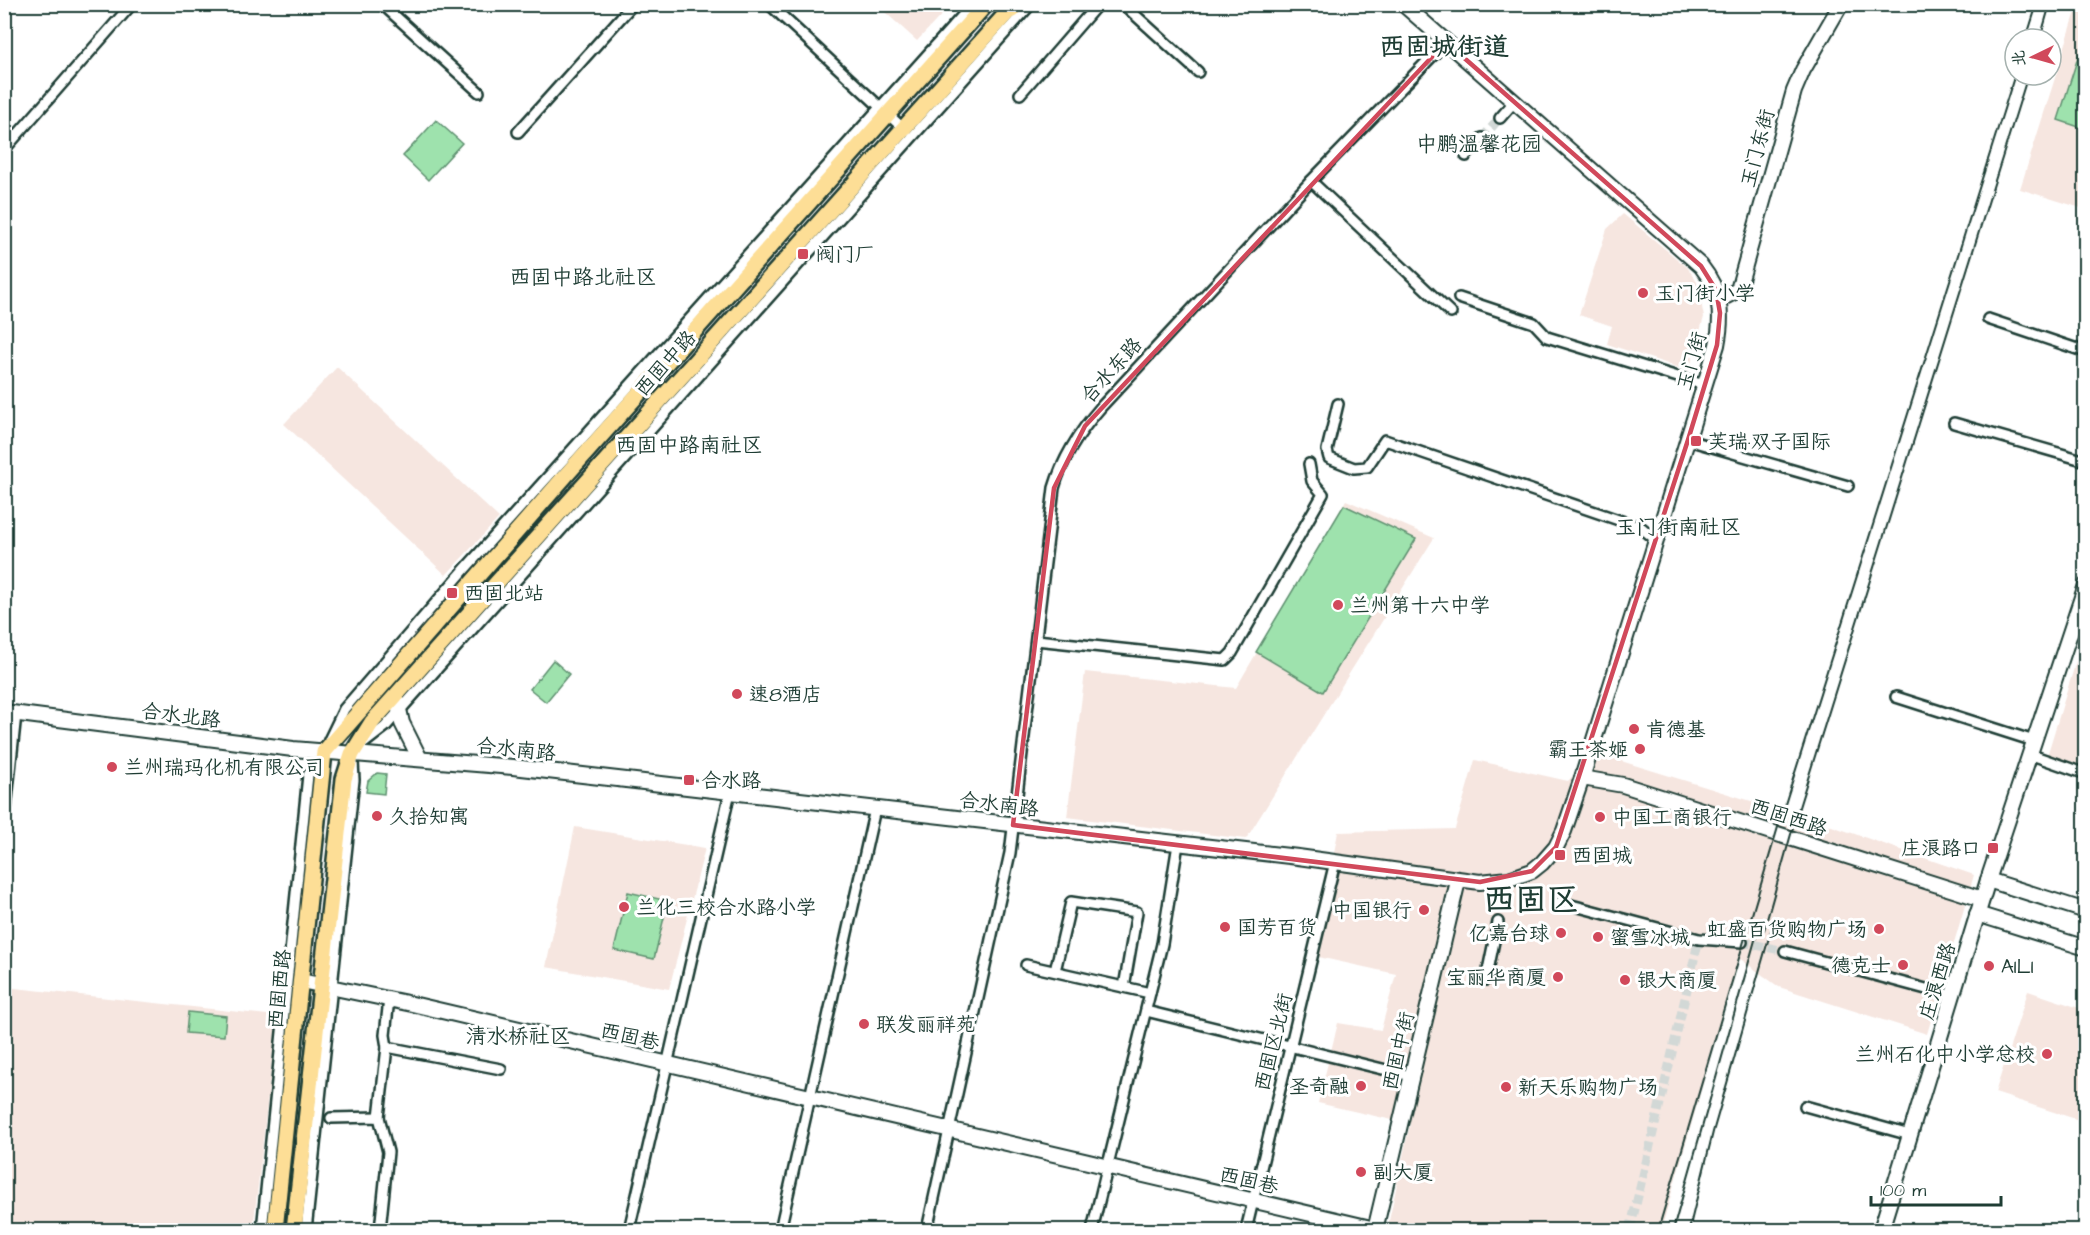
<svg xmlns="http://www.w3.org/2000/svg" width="2090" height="1235" viewBox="0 0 2090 1235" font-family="'Architects Daughter','LXGW WenKai TC',sans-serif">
	<rect width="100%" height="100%" fill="#fff"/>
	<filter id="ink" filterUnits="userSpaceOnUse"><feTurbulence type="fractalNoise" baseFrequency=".0167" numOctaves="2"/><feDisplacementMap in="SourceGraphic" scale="12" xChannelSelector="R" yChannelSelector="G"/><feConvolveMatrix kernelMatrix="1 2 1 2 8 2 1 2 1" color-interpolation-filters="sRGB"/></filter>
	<g filter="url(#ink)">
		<g fill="#f6e6e0">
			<polygon points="877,5 951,5 917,41"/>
			<polygon points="2078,5 2085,5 2086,193 2081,208 2020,189"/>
			<polygon points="1623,214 1688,268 1697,282 1704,317 1689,371 1607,344 1612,326 1579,315 1607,229"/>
			<polygon points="337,367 499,518 446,575 284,424"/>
			<polygon points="1346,500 1434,538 1246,839 1067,817 1085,672 1236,688"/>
			<polygon points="2085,632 2085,768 2047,756"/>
			<polygon points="1595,753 1820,822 1974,875 1927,1034 1779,987 1739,958 1661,1230 1387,1230 1410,1124 1318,1103 1338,1023 1381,1030 1396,974 1314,956 1338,832 1455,829 1475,760 1568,781"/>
			<polygon points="575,827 705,848 669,989 546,967"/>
			<polygon points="5,987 277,1016 253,1230 5,1230"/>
			<polygon points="2028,991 2085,1010 2085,1122 1995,1093"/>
		</g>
		<g fill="#9ee2ad" stroke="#5e9070" stroke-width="1.5">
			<polygon points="2079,54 2085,56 2085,129 2058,120"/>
			<polygon points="436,120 462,143 428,180 403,156"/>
			<polygon points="1344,505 1416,539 1323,692 1256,652"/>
			<polygon points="553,660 569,674 546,702 530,689"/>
			<polygon points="377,773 386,774 384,794 366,792 368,781"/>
			<polygon points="628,892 668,901 654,959 614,950"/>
			<polygon points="188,1012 226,1016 224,1036 186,1033"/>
		</g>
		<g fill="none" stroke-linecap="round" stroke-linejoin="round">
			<g stroke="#d2d8d6" stroke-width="9" stroke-dasharray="9 4.5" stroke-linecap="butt">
				<polyline points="1482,138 1500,118"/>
				<polyline points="1742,942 1785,951"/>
				<polyline points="1630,1230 1699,939"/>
			</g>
			<g stroke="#1f3d34" stroke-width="14">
				<g id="street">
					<polyline points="382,4 479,92"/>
					<polyline points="769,4 906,131"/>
					<polyline points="1123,4 1198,72"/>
					<polyline points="1020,94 1098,4"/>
					<polyline points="1500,118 1514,102"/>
					<polyline points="518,132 633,4"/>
					<polyline points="4,150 132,4"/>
					<polyline points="1466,156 1482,138"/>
					<polyline points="1311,181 1451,313"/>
					<polyline points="1459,298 1534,323 1547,337 1704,385"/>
					<polyline points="1988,319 2086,352"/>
					<polyline points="1338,404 1327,450 1329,458 1354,468 1367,467 1385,440 1642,528 1656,540"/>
					<polyline points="1954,423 2086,461"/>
					<polyline points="1688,440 1848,486"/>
					<polyline points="1036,640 1225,660 1232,653 1323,494 1312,481 1309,464"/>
					<polyline points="1896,697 2034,741"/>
					<polyline points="329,740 344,709 465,569 973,4"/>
					<polyline points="363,744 385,727 1031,4"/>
					<polyline points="2029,754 2086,774"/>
					<polyline points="4,828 16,714"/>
					<polyline points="1560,902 1699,939 1742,942"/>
					<polyline points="1785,951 1952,996"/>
					<polyline points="1026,965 1150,993"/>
					<polyline points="1055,971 1071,902 1137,912 1124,987"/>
					<polyline points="1486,980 1498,922"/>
					<polyline points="1146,1011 1411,1076"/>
					<polyline points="387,1047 385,1035 389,999"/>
					<polyline points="1805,1106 1910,1135"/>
					<polyline points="379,1117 387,1047 501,1069"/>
					<polyline points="331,1118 379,1117 388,1152 380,1230"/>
					<polyline points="262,1230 308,775 322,755"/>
					<polyline points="306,1230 354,780 353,762"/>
					<polyline points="629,1230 730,792"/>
					<polyline points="780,1230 875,809"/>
					<path d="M927,1230l83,-377 44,-365c9,-31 26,-57 47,-81l210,-226 135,-139"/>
					<polyline points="1092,1230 1162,944 1178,844"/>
					<polyline points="1246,1230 1335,862"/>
				</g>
			</g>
			<g stroke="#1f3d34" stroke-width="18">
				<g id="secondary">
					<polyline points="1719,300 1738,290 1794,91 1803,70 1841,4"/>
					<polyline points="396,696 402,723 420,759"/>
					<path d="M4,712l289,37 220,18 785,90 182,25 29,-3 23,-8 10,-8 14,-16 8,-16 18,-53 135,-433c6,-31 4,-54 -16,-79l-298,-262"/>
					<polyline points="1582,778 1623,785 1982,899"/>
					<polyline points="1988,880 2086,911"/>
					<polyline points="1977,914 2086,948"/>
					<polyline points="301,981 412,1004 1375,1229"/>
					<polyline points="1375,1230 1458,881"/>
					<polyline points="1881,1230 1988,880 2086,585"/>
				</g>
			</g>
			<g stroke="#1f3d34" stroke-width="20">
				<g id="primary">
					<polyline points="275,1230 324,752 567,474 986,4"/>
					<polyline points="294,1230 344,779 352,754 372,722 1015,4"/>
				</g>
			</g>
			<g stroke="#1f3d34" stroke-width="22">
				<polyline id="highway" points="1007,4 1011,9"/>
			</g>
			<use href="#street" stroke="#fff" stroke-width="9"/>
			<use href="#secondary" stroke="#fff" stroke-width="14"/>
			<use href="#primary" stroke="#fdde96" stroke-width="15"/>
			<use href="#highway" stroke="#fdde96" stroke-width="18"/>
			<g stroke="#1f3d34" stroke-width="2">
				<polyline points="2026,39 2037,4"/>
				<polyline points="2040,39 2050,4"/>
				<polyline points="1764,930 1795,820 2028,75"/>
				<polyline points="1658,1230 1781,817 2015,74"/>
				<polyline points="1673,1230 1761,919"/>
				<polyline points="1689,1230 1713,1132 1774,920"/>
			</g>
		</g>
	</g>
	<path fill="none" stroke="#d1495b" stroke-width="4.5" stroke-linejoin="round" d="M1446,42l255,224 15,24 4,23 -3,32 -29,95 -132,407 -24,24 -52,11 -467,-57 41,-337 31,-62z"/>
	<g fill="#d1495b" stroke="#fff" stroke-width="2">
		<rect x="797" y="248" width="12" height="12" rx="3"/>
		<circle cx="1643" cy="293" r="6"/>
		<rect x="1690" y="435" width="12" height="12" rx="3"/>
		<rect x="446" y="587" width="12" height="12" rx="3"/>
		<circle cx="1338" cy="605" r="6"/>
		<circle cx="737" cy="694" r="6"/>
		<circle cx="1634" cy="729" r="6"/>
		<circle cx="1640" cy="749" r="6"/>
		<circle cx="112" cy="767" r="6"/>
		<rect x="683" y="774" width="12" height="12" rx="3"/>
		<circle cx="377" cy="816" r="6"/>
		<circle cx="1600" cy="817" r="6"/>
		<rect x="1987" y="842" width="12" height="12" rx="3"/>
		<rect x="1554" y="849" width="12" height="12" rx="3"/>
		<circle cx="624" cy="907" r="6"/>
		<circle cx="1424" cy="910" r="6"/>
		<circle cx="1225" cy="927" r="6"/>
		<circle cx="1879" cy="929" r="6"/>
		<circle cx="1561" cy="933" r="6"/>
		<circle cx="1598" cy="937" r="6"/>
		<circle cx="1903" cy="965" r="6"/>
		<circle cx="1989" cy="966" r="6"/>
		<circle cx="1558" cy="977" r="6"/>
		<circle cx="1625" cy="980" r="6"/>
		<circle cx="864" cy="1024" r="6"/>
		<circle cx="2047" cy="1054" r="6"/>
		<circle cx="1361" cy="1086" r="6"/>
		<circle cx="1506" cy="1087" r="6"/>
		<circle cx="1361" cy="1172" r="6"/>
	</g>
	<g text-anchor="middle" stroke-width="6" stroke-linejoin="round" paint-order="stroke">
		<g font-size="20" fill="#1f3d34" stroke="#fff">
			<text transform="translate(1757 148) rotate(-75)" y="7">玉门东街</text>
			<text transform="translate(1691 361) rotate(-74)" y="7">玉门街</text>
			<text transform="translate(665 363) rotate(-48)" y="7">西固中路</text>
			<text transform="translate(1111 370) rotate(-48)" y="7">合水东路</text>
			<text transform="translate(181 715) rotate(7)" y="7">合水北路</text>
			<text transform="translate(516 749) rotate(6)" y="7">合水南路</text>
			<text transform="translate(999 804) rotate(7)" y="7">合水南路</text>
			<text transform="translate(1789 817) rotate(18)" y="7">西固西路</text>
			<text transform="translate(1937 981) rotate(-73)" y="7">庄浪西路</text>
			<text transform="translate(279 989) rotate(-84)" y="7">西固西路</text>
			<text transform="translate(630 1036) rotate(13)" y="7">西固巷</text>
			<text transform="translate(1273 1042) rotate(-76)" y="7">西固区北街</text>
			<text transform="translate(1398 1051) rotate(-77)" y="7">西固中街</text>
			<text transform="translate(1249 1180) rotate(13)" y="7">西固巷</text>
		</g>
		<g font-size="20" fill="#1f3d34" stroke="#fff" text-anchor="start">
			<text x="815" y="261">阀门厂</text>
			<text x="1655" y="300">玉门街小学</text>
			<text x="1708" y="448">芙瑞·双子国际</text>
			<text x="464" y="600">西固北站</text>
			<text x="1350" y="612">兰州第十六中学</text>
			<text x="749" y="701">速8酒店</text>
			<text x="1646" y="736">肯德基</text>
			<text x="1628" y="756" text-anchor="end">霸王茶姬</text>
			<text x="124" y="774">兰州瑞玛化机有限公司</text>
			<text x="701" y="787">合水路</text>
			<text x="389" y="823">久拾知寓</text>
			<text x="1612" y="824">中国工商银行</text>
			<text x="1981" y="855" text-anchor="end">庄浪路口</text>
			<text x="1572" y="862">西固城</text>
			<text x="636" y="914">兰化三校合水路小学</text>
			<text x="1412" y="917" text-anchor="end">中国银行</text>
			<text x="1237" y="934">国芳百货</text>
			<text x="1867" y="936" text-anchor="end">虹盛百货购物广场</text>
			<text x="1549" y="940" text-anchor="end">亿嘉台球</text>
			<text x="1610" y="944">蜜雪冰城</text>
			<text x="1891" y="972" text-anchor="end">德克士</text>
			<text x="2001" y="973">AILI</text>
			<text x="1546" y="984" text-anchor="end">宝丽华商厦</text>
			<text x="1637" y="987">银大商厦</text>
			<text x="876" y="1031">联发丽祥苑</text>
			<text x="2035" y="1061" text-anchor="end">兰州石化中小学总校</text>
			<text x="1349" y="1093" text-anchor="end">圣奇融</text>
			<text x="1518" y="1094">新天乐购物广场</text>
			<text x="1373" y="1179">副大厦</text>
		</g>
		<g font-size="21" fill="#1f3d34" stroke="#fff">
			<text x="1479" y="151">中鹏温馨花园</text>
			<text x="583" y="284">西固中路北社区</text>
			<text x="689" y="452">西固中路南社区</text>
			<text x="1678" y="534">玉门街南社区</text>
			<text x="518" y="1043">清水桥社区</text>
		</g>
		<g font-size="26" font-weight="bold" fill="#1f3d34" stroke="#fff">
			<text x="1444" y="55">西固城街道</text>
		</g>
		<g font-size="32" font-weight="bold" fill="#1f3d34" stroke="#fff">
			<text x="1531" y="910">西固区</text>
		</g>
	</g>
	<rect width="2090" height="1235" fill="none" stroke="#fff" stroke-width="24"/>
	<rect x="12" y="12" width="2066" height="1211" fill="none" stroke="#1f3d34" stroke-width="2" filter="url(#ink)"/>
	<g transform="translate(2033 57) rotate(265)"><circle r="28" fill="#ffffff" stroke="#a5b1ae" stroke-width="1.5"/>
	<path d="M0-4.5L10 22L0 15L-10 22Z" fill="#d1495b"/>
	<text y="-9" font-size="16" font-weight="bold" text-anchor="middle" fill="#1f3d34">北</text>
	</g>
	<path d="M1871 1196v9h130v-9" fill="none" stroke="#1f3d34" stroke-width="3"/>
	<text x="1880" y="1196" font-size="18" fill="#1f3d34" stroke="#ffffff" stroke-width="4.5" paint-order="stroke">100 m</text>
</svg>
